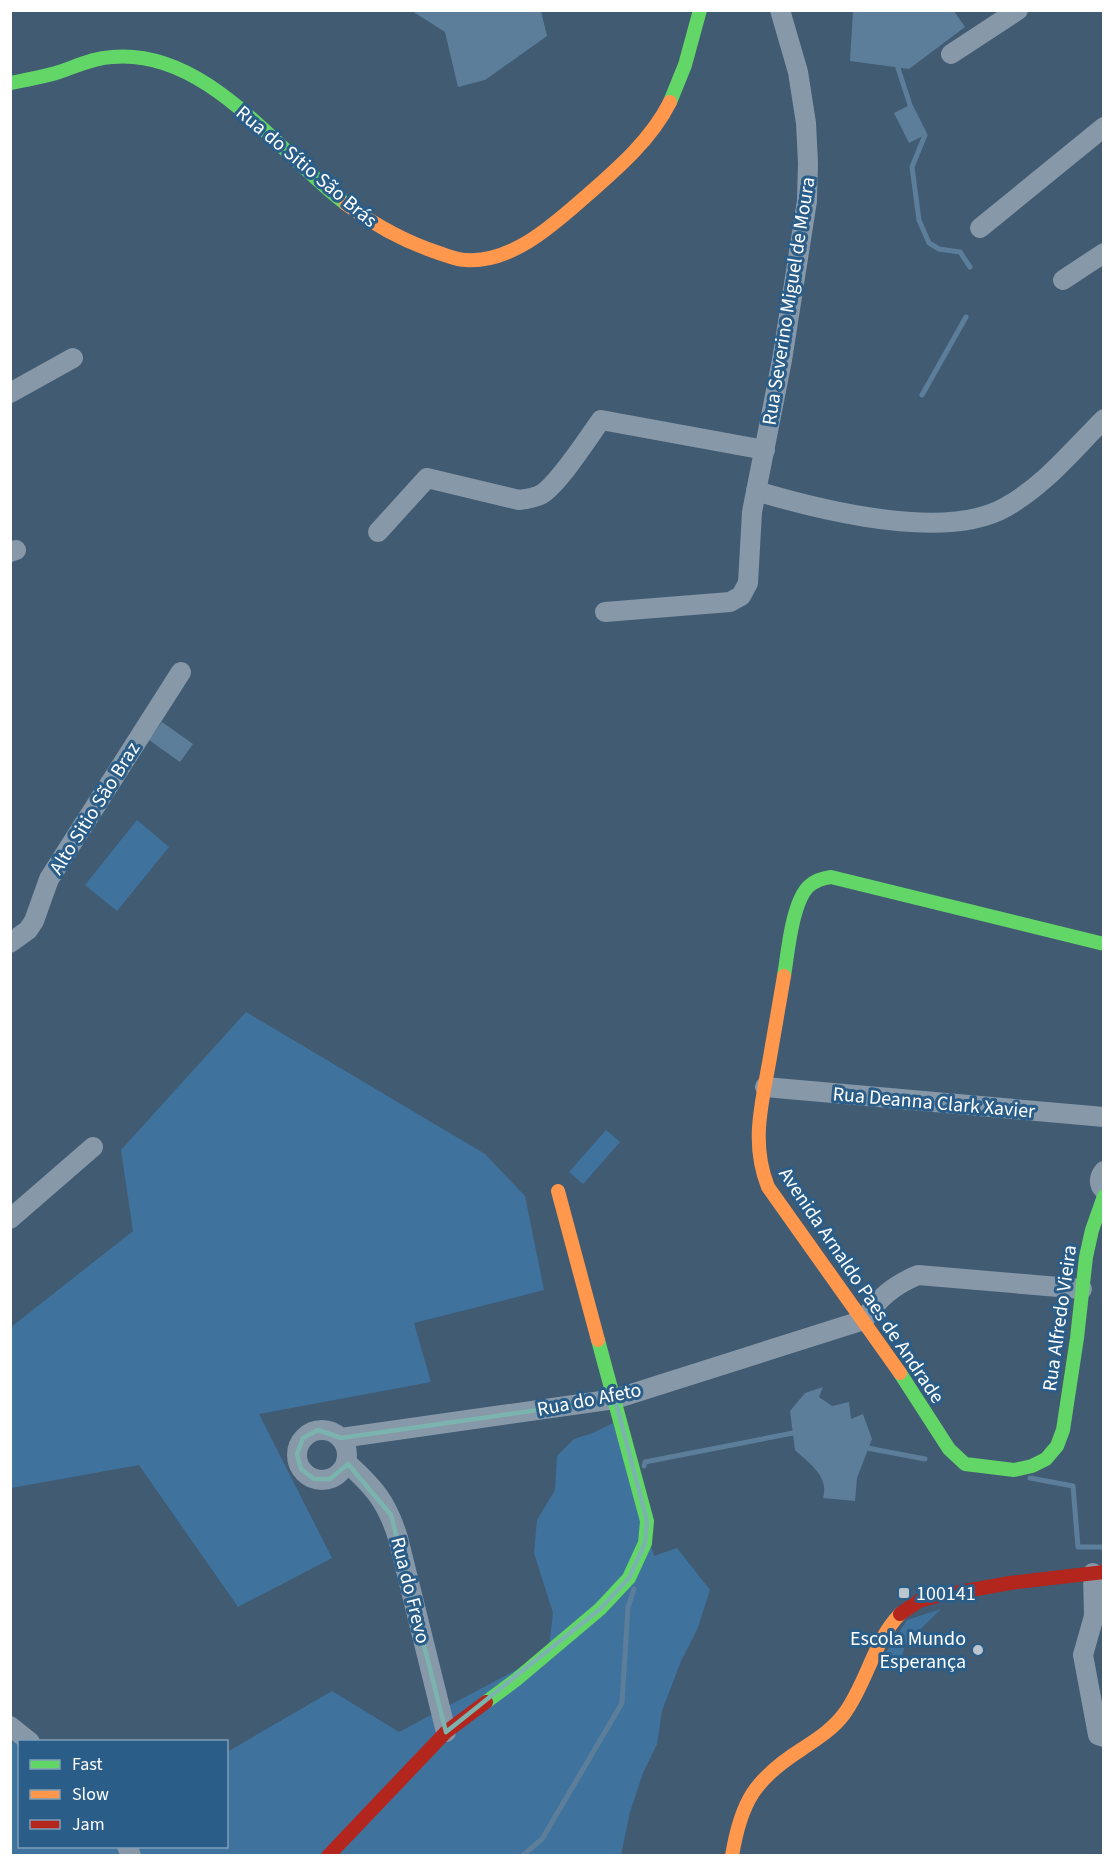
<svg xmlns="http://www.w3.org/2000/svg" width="1114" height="1866" viewBox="0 0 1114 1866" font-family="'Source Sans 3',sans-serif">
	<rect width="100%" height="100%" fill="#405b72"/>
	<g fill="#3f739d">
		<polygon points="137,820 169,847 117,911 85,885"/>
		<polygon points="246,1012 485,1154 525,1196 544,1290 414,1323 431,1382 259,1414 332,1558 238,1607 139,1465 11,1488 10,1328 133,1231 121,1150"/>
		<polygon points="606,1130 620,1142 583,1184 569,1172"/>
		<polygon points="613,1423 654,1556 677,1548 710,1590 697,1630 681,1661 662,1711 657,1744 643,1773 630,1812 621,1855 11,1855 10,1740 19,1745 20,1846 226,1846 227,1752 332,1691 399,1732 531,1662 549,1647 553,1613 534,1553 537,1520 555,1490 557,1456 574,1439 593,1433"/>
		<polygon points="941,1609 905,1644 899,1669 882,1658 907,1620"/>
	</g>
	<g fill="#5c7e9a">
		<polygon points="412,11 541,11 547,36 485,80 458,87 445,32"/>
		<polygon points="853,11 954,11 965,27 909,69 850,61"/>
		<polygon points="910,105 925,135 909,143 894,113"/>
		<polygon points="162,722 193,744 180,762 149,740"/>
		<path d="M823,1387l-4,10 13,9 17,-4 2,17 12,-5 9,25 -15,39 -2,23 -32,-3c7,-21 -14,-35 -28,-48l-5,-39 15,-18z"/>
	</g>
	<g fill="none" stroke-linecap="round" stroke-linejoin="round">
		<g stroke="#5c7e9a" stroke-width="5">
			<polyline points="898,68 910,105 925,135 912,167 919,220 929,243 939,249 960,252 970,267"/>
			<polyline points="922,395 966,317"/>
			<polyline points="862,1447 925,1459"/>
			<polyline points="644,1466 645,1462 793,1433 800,1435"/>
			<polyline points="1030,1478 1073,1486 1078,1547 1104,1547"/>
			<polyline points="522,1856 542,1839 622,1703 628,1607 634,1589"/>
		</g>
		<g stroke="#8798a8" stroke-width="20">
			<polyline points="951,54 1018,10"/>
			<polyline points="980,228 1104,127"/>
			<polyline points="1063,280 1104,253"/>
			<polyline points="10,393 73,358"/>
			<path d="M756,491c64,19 189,51 250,16 39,-22 66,-56 98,-88"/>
			<path d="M378,532l49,-54 92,22c8,-1 16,-2 23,-6 18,-12 46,-56 59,-74l164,30"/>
			<polyline points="10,552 16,550"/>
			<polyline points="605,612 730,602 741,596 748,583 752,512 782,360 807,201 808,163 806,123 798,72 780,10"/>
			<polyline points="10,943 28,930 34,921 49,879 181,672"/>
			<polyline points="765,1087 1104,1117"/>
			<path d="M1104,1171c-5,6 -6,13 0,19"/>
			<polyline points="10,1219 93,1147"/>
			<circle cx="322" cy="1455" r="25"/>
			<path d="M341,1438l274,-39 249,-79c14,-22 30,-35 54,-45l164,14"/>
			<path d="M346,1462c28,25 41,40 52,76l48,194"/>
			<polyline points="1093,1573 1094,1616 1083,1655 1098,1735 1104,1737"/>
			<polyline points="10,1726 30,1742"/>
			<polyline points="127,1846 131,1856"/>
		</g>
		<g stroke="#63d668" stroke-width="14">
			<path d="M10,83c16,-3 33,-6 49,-11 18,-6 34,-14 53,-15 95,-9 166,96 234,147"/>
			<polyline points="670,102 685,65 700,10"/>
			<path d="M784,976c4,-24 8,-74 25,-90 7,-6 14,-8 22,-9l273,67"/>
			<polyline points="900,1373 949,1449 965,1464 1014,1470 1032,1466 1046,1459 1057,1446 1063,1430 1077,1338 1086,1257 1092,1230 1104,1196"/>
			<polyline points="486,1702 517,1679 600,1609 629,1578 645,1543 647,1521 598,1340"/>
		</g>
		<g stroke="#ff974d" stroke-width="14">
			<path d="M346,204c30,22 59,38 93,49 9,3 18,7 27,7 46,3 87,-35 119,-63 32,-28 66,-57 85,-95"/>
			<path d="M784,976c-5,29 -10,58 -15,87 -8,44 -18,81 -1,124l132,186"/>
			<polyline points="558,1191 598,1340"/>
			<path d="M732,1856c9,-55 23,-77 70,-107 15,-10 31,-20 42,-35 23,-31 29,-72 56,-100"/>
		</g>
		<g stroke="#b3261e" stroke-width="14">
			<polyline points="900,1614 919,1601 937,1596 1010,1583 1104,1572"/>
			<polyline points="328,1856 446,1732 486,1702"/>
		</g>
	</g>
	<path fill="none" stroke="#7bb4af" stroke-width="4.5" stroke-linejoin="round" d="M615,1399l32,122 -2,22 -16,35 -29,31 -154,123 -55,-217 -43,-51 -18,15h-16l-13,-10 -4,-15 6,-16 15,-8 23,8z"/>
	<g fill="#bcc6ce" stroke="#2a5d88" stroke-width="2">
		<rect x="898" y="1587" width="12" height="12" rx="3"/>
		<circle cx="978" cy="1650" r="6"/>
	</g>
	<g text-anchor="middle" stroke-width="6" stroke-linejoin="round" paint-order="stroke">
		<g font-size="20" fill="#fff" stroke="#2a5d88">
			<text transform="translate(307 166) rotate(40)" y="7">Rua do Sítio São Brás</text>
			<text transform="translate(788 301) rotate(-81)" y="7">Rua Severino Miguel de Moura</text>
			<text transform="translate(94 808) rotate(-58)" y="7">Alto Sitio São Braz</text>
			<text transform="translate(934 1102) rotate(5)" y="7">Rua Deanna Clark Xavier</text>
			<text transform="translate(862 1285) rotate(56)" y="7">Avenida Arnaldo Paes de Andrade</text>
			<text transform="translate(1059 1318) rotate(-82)" y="7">Rua Alfredo Vieira</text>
			<text transform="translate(589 1399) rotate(-11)" y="7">Rua do Afeto</text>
			<text transform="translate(411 1590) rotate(76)" y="7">Rua do Frevo</text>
		</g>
		<g font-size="20" fill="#fff" stroke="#2a5d88" text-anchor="start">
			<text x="916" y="1600">100141</text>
			<text x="966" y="1645" text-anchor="end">Escola Mundo<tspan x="966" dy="23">Esperança</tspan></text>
		</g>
	</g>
	<rect width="1114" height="1866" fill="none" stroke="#ffffff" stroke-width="24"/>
	<rect x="18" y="1740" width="210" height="108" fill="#2a5d88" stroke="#7f9eb8" stroke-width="1.5"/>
	<rect x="30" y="1760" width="30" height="9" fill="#63d668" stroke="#7f9eb8" stroke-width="1.5"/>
	<text x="72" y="1770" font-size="18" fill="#ffffff">Fast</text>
	<rect x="30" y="1790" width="30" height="9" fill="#ff974d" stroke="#7f9eb8" stroke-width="1.5"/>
	<text x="72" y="1800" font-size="18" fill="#ffffff">Slow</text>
	<rect x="30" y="1820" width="30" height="9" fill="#b3261e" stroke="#7f9eb8" stroke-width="1.5"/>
	<text x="72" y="1830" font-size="18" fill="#ffffff">Jam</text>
</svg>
